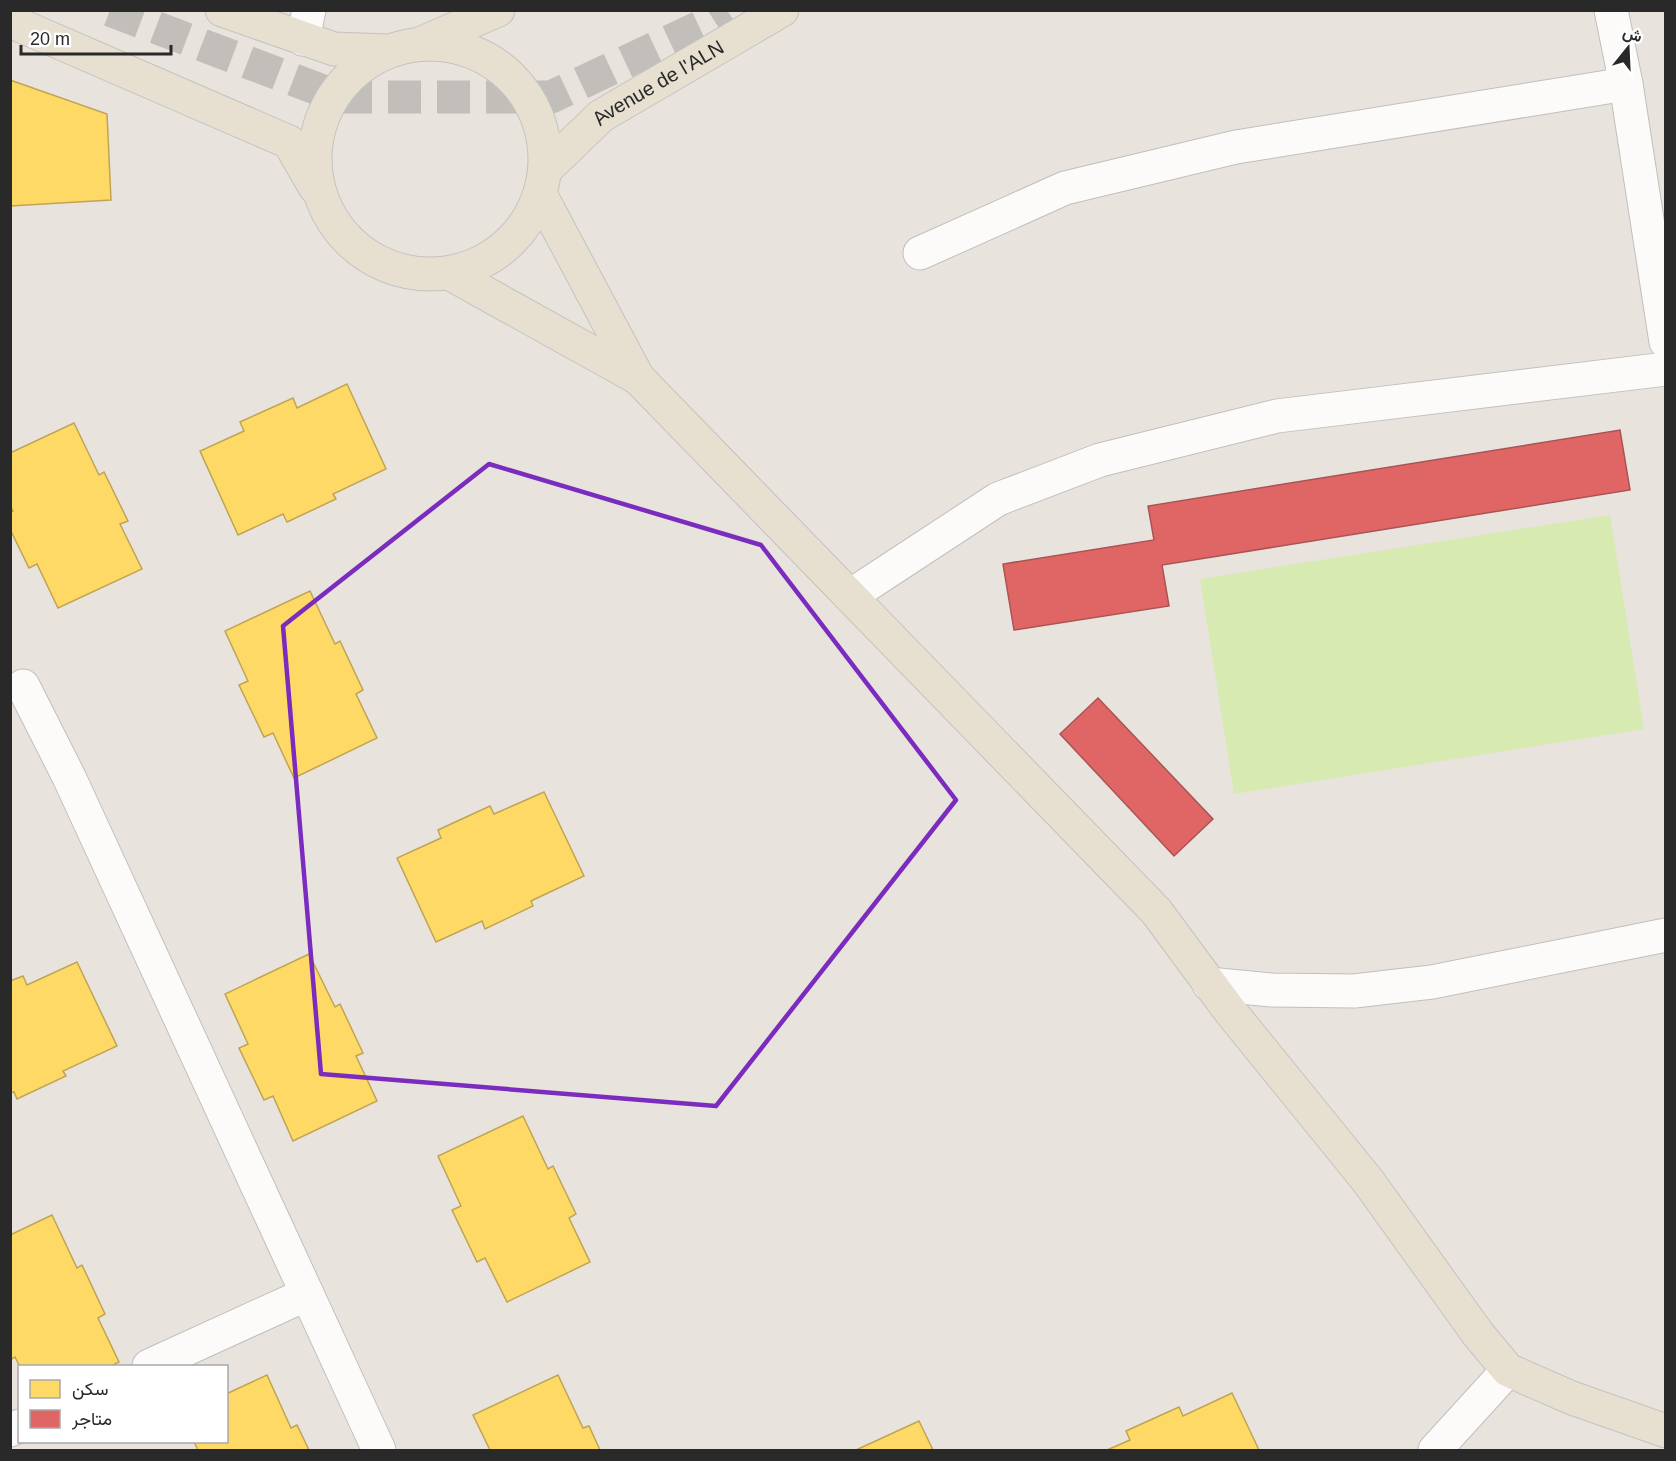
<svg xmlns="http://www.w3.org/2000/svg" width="1676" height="1461" viewBox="0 0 1676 1461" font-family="Arial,Vazirmatn,sans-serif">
	<rect width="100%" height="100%" fill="#e8e3dd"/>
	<polygon fill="#d7eab1" points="1610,515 1644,729 1234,794 1200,579"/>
	<g fill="#ffd966" stroke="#bfa454" stroke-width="1.5">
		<polygon points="10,80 107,114 111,200 10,206"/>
		<polygon points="347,384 386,469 333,494 336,499 287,522 283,514 238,535 200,451 244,431 240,422 293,398 297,408"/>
		<polygon points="74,423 99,475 104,472 128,521 120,524 142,569 58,608 37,564 29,568 10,529 10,513 13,511 10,506 10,453"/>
		<polygon points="310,591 335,644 340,641 363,690 356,694 377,738 294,778 273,733 264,737 239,685 248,681 225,631"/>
		<polygon points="544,792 584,876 531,901 533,906 485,929 482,921 436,942 397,858 441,838 438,830 490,806 494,814"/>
		<polygon points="309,954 335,1007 340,1004 363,1053 356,1056 377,1101 293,1141 273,1096 264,1100 239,1048 248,1044 225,994"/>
		<polygon points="77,962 117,1046 63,1071 66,1076 17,1099 14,1092 10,1093 10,981 23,976 27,985"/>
		<polygon points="523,1116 548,1169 553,1166 576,1214 569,1218 590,1262 507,1302 485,1258 477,1262 452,1210 461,1206 438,1156"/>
		<polygon points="52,1215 77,1268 82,1265 105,1314 98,1318 119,1362 111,1366 20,1367 15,1357 10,1360 10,1235"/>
		<polygon points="267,1375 291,1428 297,1425 309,1450 198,1450 194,1442 226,1442 226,1394"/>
		<polygon points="558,1375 583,1428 589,1426 600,1450 490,1450 473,1415"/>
		<polygon points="1232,1393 1259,1450 1107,1450 1130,1440 1126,1431 1179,1407 1183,1416"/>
		<polygon points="919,1421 933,1450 856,1450"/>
	</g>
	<g fill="#e06666" stroke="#a95454" stroke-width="1.5">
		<polygon points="1620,430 1630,490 1162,565 1169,606 1014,630 1003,564 1154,540 1148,506"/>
		<polygon points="1098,698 1213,819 1174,856 1060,734"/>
	</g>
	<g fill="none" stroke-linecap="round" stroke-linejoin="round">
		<polyline stroke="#c2beb9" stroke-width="33" stroke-dasharray="33 16" stroke-linecap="butt" points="110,10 339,97 551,97 702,26 727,10"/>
		<g stroke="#c1bfbf" stroke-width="35">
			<g id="minor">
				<polyline points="1611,10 1626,84 1666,342"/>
				<polyline points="303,39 309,10"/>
				<polyline points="920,253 1065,188 1236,147 1626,84"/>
				<polyline points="850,596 998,499 1100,460 1277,416 1666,369"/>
				<polyline points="23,686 69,777 379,1450"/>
				<polyline points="1209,984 1272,990 1354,991 1432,982 1666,935"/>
				<polyline points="149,1366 307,1294"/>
				<polyline points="10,1430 20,1426"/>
				<polyline points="1435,1450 1508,1370"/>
			</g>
		</g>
		<g stroke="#c4c2c0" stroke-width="35">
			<g id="major">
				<polyline points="222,10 334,49 387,51"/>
				<polyline points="10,21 289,142 315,187"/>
				<polyline points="422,43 498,10"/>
				<circle cx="430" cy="159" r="115"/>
				<path id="s1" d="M545,170l56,-54 181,-106"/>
				<polyline points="540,194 638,378 1156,911 1230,1011 1368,1181 1478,1334 1508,1370 1572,1398 1666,1431"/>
				<polyline points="449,273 638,378"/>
			</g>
		</g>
		<use href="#minor" stroke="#fcfbfa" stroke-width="33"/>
		<use href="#major" stroke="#e7e0d1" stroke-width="33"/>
	</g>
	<path fill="none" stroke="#7b2cbf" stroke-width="4.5" stroke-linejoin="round" d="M489,464l272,81 195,255 -240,306 -395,-32 -38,-448z"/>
	<g text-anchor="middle" stroke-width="6" stroke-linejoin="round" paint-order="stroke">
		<g font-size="20" fill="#292929" stroke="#fff">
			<text dy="7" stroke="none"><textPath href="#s1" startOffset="144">Avenue de l'ALN</textPath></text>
		</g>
	</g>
	<rect width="1676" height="1461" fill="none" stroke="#292929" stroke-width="24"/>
	<rect x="18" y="1365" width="210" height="78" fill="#ffffff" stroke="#a9a9a9" stroke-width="1.5"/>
	<rect x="30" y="1380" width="30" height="18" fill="#ffd966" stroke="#a9a9a9" stroke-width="1.5"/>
	<text x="72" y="1395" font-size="18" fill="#292929">سكن</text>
	<rect x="30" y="1410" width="30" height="18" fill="#e06666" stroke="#a9a9a9" stroke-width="1.5"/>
	<text x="72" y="1425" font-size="18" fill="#292929">متاجر</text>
	<g transform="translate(1628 48) rotate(18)" stroke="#ffffff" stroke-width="4.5" paint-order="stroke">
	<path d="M0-4.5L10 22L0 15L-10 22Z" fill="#292929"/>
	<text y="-9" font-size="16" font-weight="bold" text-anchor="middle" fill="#292929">ش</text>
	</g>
	<path d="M21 45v9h150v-9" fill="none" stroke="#292929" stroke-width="3"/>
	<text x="30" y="45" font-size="18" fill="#292929" stroke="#ffffff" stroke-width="4.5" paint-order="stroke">20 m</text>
</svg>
